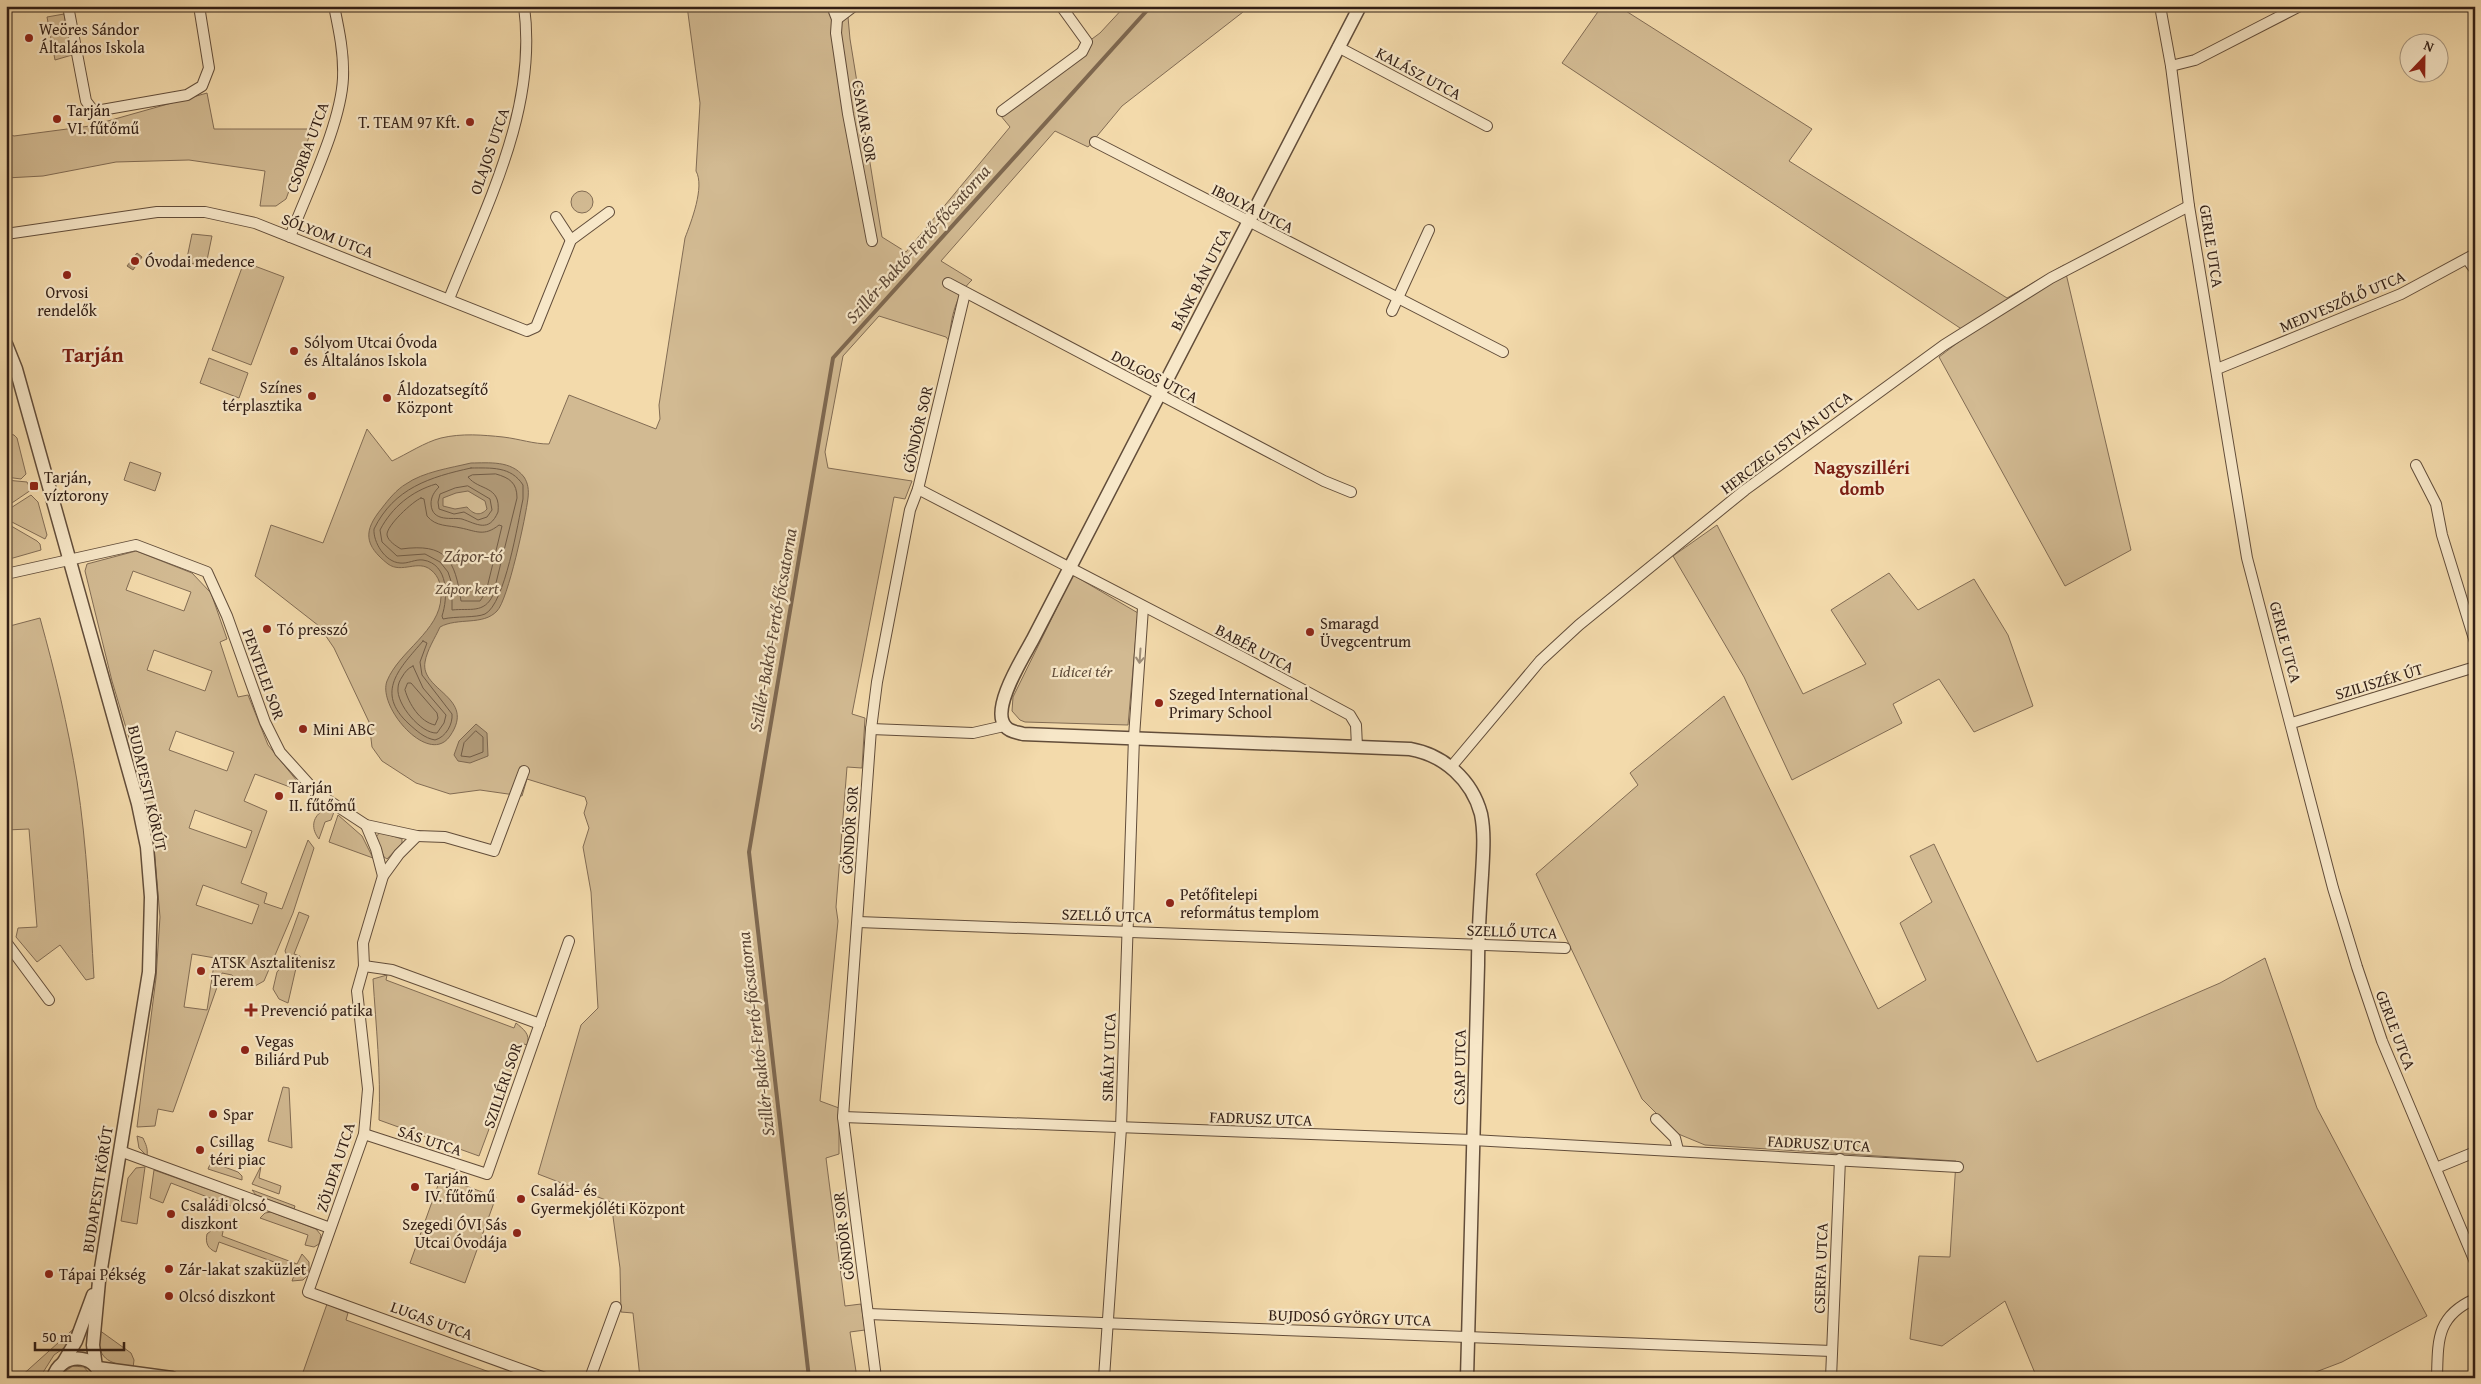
<svg xmlns="http://www.w3.org/2000/svg" width="2481" height="1384" viewBox="0 0 2481 1384" font-family="'Gentium Book Plus',serif">
	<rect width="100%" height="100%" fill="#f3daab"/>
	<filter id="stains"><feTurbulence type="fractalNoise" baseFrequency=".004" numOctaves="4"/><feColorMatrix values="0 0 0 0 .2 0 0 0 0 .09 0 0 0 0 .02 0 0 0 .5 -.17"/></filter>
	<radialGradient id="worn" r=".72"><stop offset=".6" stop-color="#630" stop-opacity="0"/><stop offset="1" stop-color="#630" stop-opacity=".3"/></radialGradient>
	<g fill="#d2ba92" stroke="#826c54" fill-rule="evenodd">
		<path d="M687,6h160l3,33 32,198 24,15 104,-125 -14,-17 104,-77 25,-27h122l-4,6 -121,94 -34,41 -33,-16 -114,130 31,19c-17,16 -21,38 -23,61l-3,-4 -67,-21 -36,40 -18,96 3,16 84,13 -7,18 -11,-2 -42,217 13,4 -3,50 -15,-1 -11,140 2,14 -18,180 19,7v46l-13,4 19,148 16,-2 4,26 -15,2 7,46h-217l-7,-65 -12,-1 -1,-44 -9,-66 -73,-28 43,-149 17,-17 -7,-116 -8,-45 6,-19 -5,-15 3,-10 -2,-6 -58,-18 -5,17 -42,-6 -30,4 -34,-11 -34,-22 -10,-14 -3,-25 -35,-74 -15,-22 -64,-50 16,-51 52,18 44,-114 25,32c15,-7 33,-19 49,-23 21,-5 42,-3 62,-1 17,2 30,7 46,7l20,-49 87,34 4,-10 -1,-14 26,-167c6,-16 20,-51 11,-67l4,-68z"/>
		<polygon points="1602,6 1618,6 1812,129 1789,161 2007,298 2064,265 2131,550 2065,586 1939,357 1969,334 1562,63"/>
		<polygon points="64,14 72,55 55,60 47,17"/>
		<polygon points="207,93 214,129 312,129 286,199 276,206 260,206 265,171 189,160 116,162 43,176 6,178 6,133 14,136 90,126"/>
		<circle cx="582" cy="202" r="11"/>
		<polygon points="192,234 212,236 206,265 186,263"/>
		<polygon points="244,262 284,277 251,365 212,350"/>
		<polygon points="209,358 248,373 239,398 200,383"/>
		<polygon points="10,434 14,435 17,438 26,474 21,479 6,477 6,436"/>
		<polygon points="130,462 161,473 155,491 124,480"/>
		<polygon points="6,480 27,482 31,490 6,507"/>
		<polygon points="31,495 38,502 47,535 45,539 6,519 6,511"/>
		<polygon points="6,523 37,541 40,544 41,550 6,560 6,556 11,554 6,538"/>
		<polygon points="1717,525 1803,694 1866,664 1831,610 1889,573 1918,610 1974,579 2008,635 2033,706 1974,732 1939,679 1893,704 1902,723 1792,780 1744,677 1673,556"/>
		<path d="M136,551l56,22 19,20 16,46 -7,3 18,55 10,-2 20,50 33,41 -3,4 -43,-16 -11,27 23,10 -26,72 26,10 -3,10 18,6 26,-69 6,8 -21,65 -29,68 -9,5 -18,-5 -5,-6 -10,-2 -49,139 -15,-3 -3,17 -18,1 19,-149 4,-61 -8,-94 -14,-55 -26,-87 -27,-110 2,-7zM133,571l58,21 -7,19 -58,-21zM154,650l58,21 -7,20 -58,-21zM176,731l58,21 -7,19 -58,-21zM195,810l57,21 -6,17 -57,-20zM203,885l56,20 -7,19 -56,-19zM192,954l23,4 -8,52 -23,-3z"/>
		<polygon points="1073,575 1138,613 1128,725 1025,722 1020,720 1012,711 1013,697"/>
		<path d="M40,618c15,54 28,108 37,163 10,65 13,132 17,197l-8,2 -26,-35 -23,17 -21,-25 2,-9 19,-1 -8,-98 -23,1v-203z"/>
		<polygon points="1724,696 1878,1009 1926,980 1900,923 1932,902 1910,856 1934,844 2037,1062 2220,983 2265,958 2317,1108 2427,1316 2342,1362 2300,1378 2037,1378 2005,1301 1942,1346 1910,1339 1919,1256 1950,1257 1956,1161 1705,1145 1676,1133 1642,1099 1536,874 1638,785 1630,773"/>
		<path d="M322,811l12,1 -3,8 -6,2 -6,17c-8,-10 -7,-21 3,-28z"/>
		<polygon points="338,815 362,836 373,858 329,842"/>
		<polygon points="380,832 402,839 402,843 387,859 384,857 376,837"/>
		<polygon points="299,912 309,916 294,954 300,956 299,962 288,958 285,951"/>
		<polygon points="283,965 296,968 288,1003 279,999 273,989 277,972"/>
		<path d="M387,975l-1,5 128,48 2,-5c7,6 15,11 11,22l-6,-2 -42,113 -100,-36c2,-47 -3,-94 -6,-141z"/>
		<polygon points="283,1087 289,1088 292,1148 268,1141"/>
		<path d="M137,1136l6,2c3,7 5,10 4,18l-8,-8z"/>
		<polygon points="211,1162 238,1172 242,1176 242,1180 208,1169"/>
		<polygon points="261,1166 259,1178 281,1186 279,1194 252,1184"/>
		<polygon points="145,1167 137,1224 121,1221 128,1178 136,1168"/>
		<polygon points="154,1170 252,1205 249,1213 171,1183 163,1203 150,1198"/>
		<polygon points="441,1177 496,1197 465,1283 410,1263"/>
		<polygon points="252,1190 295,1206 294,1209 256,1195"/>
		<polygon points="271,1212 316,1229 321,1235 319,1244 314,1247 305,1245 308,1235 260,1218 265,1213"/>
		<path d="M217,1226l7,1 -2,9 75,28 5,-10 7,8v12l-6,6 -11,1 4,-11 -77,-28 -3,10c-8,-3 -11,-9 -9,-18z"/>
		<polygon points="327,1304 348,1313 346,1320 506,1378 301,1378"/>
		<polygon points="78,1325 71,1343 54,1355 42,1374 36,1378 19,1378"/>
		<path d="M99,1330l32,23 3,7 -1,8c-26,-6 -36,-8 -34,-38z"/>
		<polygon points="73,1366 84,1367 93,1378 61,1378 64,1372"/>
	</g>
	<g fill="#b19a78" stroke="#7e6850" fill-rule="evenodd">
		<polygon points="137,253 142,257 133,270 127,266"/>
		<path d="M471,463c18,0 40,-3 53,14 4,6 5,13 4,21 -2,18 -20,102 -31,113 -14,15 -39,6 -57,16 -5,11 -13,23 -15,35 -5,29 52,35 25,74 -21,31 -73,-29 -63,-55 12,-30 53,-50 54,-84 1,-10 -2,-21 -10,-27 -13,-11 -29,4 -43,-6 -24,-19 -25,-33 -6,-56 6,-8 15,-19 24,-24 17,-12 44,-16 65,-21zM468,491l17,10 2,8c-7,8 -14,5 -20,-2l-12,2 -12,-3v-8l13,-5z"/>
		<polygon points="476,724 487,733 488,756 470,763 458,761 454,755 459,741"/>
	</g>
	<g fill="none" stroke-linecap="round" stroke-linejoin="round">
		<g stroke="#715c46" stroke-width="1">
			<path d="M471,468c20,0 40,-2 52,17v14c-5,23 -18,105 -38,115 -9,4 -29,2 -42,5l-1,-3c6,-18 7,-52 -19,-56 -8,-1 -15,4 -23,3 -15,-1 -27,-21 -26,-34 20,-41 56,-52 97,-61z"/>
			<path d="M496,474c14,4 21,9 21,24l-24,97c-9,19 -23,13 -41,15v-26l-4,-12 -8,-10 -15,-8 -28,2 -15,-14 -2,-12c12,-23 32,-39 56,-46l3,3c-5,5 -8,10 -8,17 1,19 22,13 31,15 15,5 27,14 36,-7 3,-27 -19,-21 -30,-35l4,-2z"/>
			<polygon points="468,486 490,499 492,510 487,517 478,520 464,512 454,514 439,509 438,502 440,494 455,488"/>
			<path d="M421,498l3,1 3,17c9,11 21,9 34,12 15,3 23,9 38,-3l3,1 -16,66 -6,9h-19c-6,-42 -15,-58 -60,-52 -5,-3 -13,-8 -14,-14 -1,-9 26,-34 34,-37z"/>
			<path d="M423,641l4,2 -7,19 2,13 30,39c1,10 -6,23 -17,26 -11,-2 -18,-9 -26,-16 -35,-32 -9,-56 14,-83z"/>
			<path d="M413,666l10,22 23,27 -2,8 -7,10c-16,1 -41,-29 -39,-45 0,-4 2,-8 4,-11 3,-5 6,-9 11,-11z"/>
			<path d="M408,683h3l26,30 1,5 -3,7c-15,-3 -26,-21 -30,-35z"/>
			<polygon points="476,731 483,737 483,752 470,757 461,756 464,743"/>
		</g>
		<polyline stroke="#7e6850" stroke-width="4" points="809,1378 749,852 833,358 1151,6"/>
		<g stroke="#624d3a" stroke-width="12">
			<g id="minor">
				<polyline points="68,6 86,101 92,109 96,111 187,95 202,86 209,68 199,6"/>
				<polyline points="832,6 837,19 836,33 848,114 872,241"/>
				<polyline points="2160,6 2171,66 2189,206 2247,558 2333,888 2357,967 2382,1041 2475,1262"/>
				<polyline points="837,19 854,6"/>
				<polyline points="1338,47 1487,126"/>
				<polyline points="2171,66 2195,60 2300,6"/>
				<polyline points="1002,111 1082,52 1087,42 1061,6"/>
				<polyline points="1095,142 1503,352"/>
				<polyline points="556,217 571,240"/>
				<polyline points="6,234 157,212 205,212 255,223 527,331 536,327 571,240 609,212"/>
				<path d="M290,237c17,-45 51,-113 53,-159 1,-25 -4,-48 -9,-72"/>
				<polyline points="2467,259 2475,270"/>
				<polyline points="948,283 1324,481 1351,492"/>
				<path d="M449,299c37,-93 89,-190 75,-293"/>
				<polyline points="1392,311 1429,230"/>
				<polyline points="2217,369 2401,294 2475,254"/>
				<polyline points="2416,465 2436,504 2442,535 2475,642"/>
				<polyline points="918,489 1242,657 1350,715 1356,725 1357,747"/>
				<polyline points="6,574 136,545 207,572 227,616 265,722 280,752 317,793 366,825 417,836 445,837 494,851 524,771"/>
				<polyline points="2292,723 2475,667"/>
				<polyline points="871,729 973,733 1004,726"/>
				<polyline points="1451,767 1540,661 1579,625 1745,490 1944,345 2051,278 2189,206"/>
				<polyline points="366,825 376,849 383,876"/>
				<polyline points="417,836 399,854 383,876 363,943 364,966 357,991 368,1089 364,1134 308,1292 545,1378"/>
				<polyline points="858,922 1565,948"/>
				<polyline points="6,942 49,1000"/>
				<polyline points="364,966 392,970 540,1024"/>
				<polyline points="843,1117 1473,1140 1958,1167"/>
				<polyline points="1656,1119 1675,1138 1678,1150"/>
				<polyline points="364,1134 487,1174 569,941"/>
				<polyline points="120,1151 330,1228"/>
				<polyline points="2436,1168 2475,1152"/>
				<polyline points="868,1314 1832,1351"/>
				<polyline points="590,1378 616,1307"/>
				<polyline points="876,1378 843,1117 871,729 877,682 910,510 918,489 965,293"/>
				<polyline points="1104,1378 1121,1128 1134,737 1143,608"/>
				<polyline points="1831,1378 1840,1159"/>
				<path d="M2437,1378c1,-37 -1,-62 38,-79"/>
			</g>
		</g>
		<g stroke="#624d3a" stroke-width="15">
			<g id="tertiary">
				<path d="M1360,6l-327,633c-9,17 -44,71 -27,88 4,5 11,5 17,7l387,15c34,6 62,31 71,65 4,20 2,41 1,61 -2,30 -4,60 -4,90 -4,138 -7,275 -11,413"/>
				<polyline points="6,344 16,369 138,804 147,847 151,897 149,972 99,1281 93,1345 96,1367"/>
				<polyline points="63,1363 76,1341 93,1295"/>
				<polyline points="98,1368 172,1378"/>
				<path d="M53,1378c7,-26 42,-26 49,0"/>
			</g>
		</g>
		<use href="#minor" stroke="#f7e7c8" stroke-width="10"/>
		<use href="#tertiary" stroke="#f7e7c8" stroke-width="12"/>
	</g>
	<defs><path id="oneway-shaft" d="M-6 0H5M1.5-3L5.5 0L1.5 3" fill="none" stroke-width="1.6" stroke-linecap="round" stroke-linejoin="round" transform="scale(1.25)"/></defs>
	<use stroke="#9e8d77" href="#oneway-shaft" transform="translate(1140 656) rotate(94)"/>
	<g fill="#8f2418" stroke="#f7e7c8" stroke-width="2">
		<circle cx="29" cy="38" r="5"/>
		<circle cx="57" cy="119" r="5"/>
		<circle cx="470" cy="122" r="5"/>
		<circle cx="135" cy="261" r="5"/>
		<circle cx="67" cy="275" r="5"/>
		<circle cx="294" cy="351" r="5"/>
		<circle cx="312" cy="396" r="5"/>
		<circle cx="387" cy="398" r="5"/>
		<rect x="29" y="481" width="10" height="10" rx="2.5"/>
		<circle cx="267" cy="629" r="5"/>
		<circle cx="1310" cy="632" r="5"/>
		<circle cx="1159" cy="703" r="5"/>
		<circle cx="303" cy="729" r="5"/>
		<circle cx="279" cy="796" r="5"/>
		<circle cx="1170" cy="903" r="5"/>
		<circle cx="201" cy="971" r="5"/>
		<path d="M248.5 1002.5h5v5h5v5h-5v5h-5v-5h-5v-5h5z"/>
		<circle cx="245" cy="1050" r="5"/>
		<circle cx="213" cy="1114" r="5"/>
		<circle cx="200" cy="1150" r="5"/>
		<circle cx="415" cy="1187" r="5"/>
		<circle cx="521" cy="1199" r="5"/>
		<circle cx="171" cy="1214" r="5"/>
		<circle cx="517" cy="1233" r="5"/>
		<circle cx="169" cy="1269" r="5"/>
		<circle cx="49" cy="1274" r="5"/>
		<circle cx="169" cy="1296" r="5"/>
	</g>
	<g text-anchor="middle" stroke-width="4.5" stroke-linejoin="round" paint-order="stroke">
		<g font-size="16" fill="#311e15" stroke="#f7e7c8" text-anchor="start">
			<text x="39" y="35">Weöres Sándor<tspan x="39" dy="18">Általános Iskola</tspan></text>
			<text x="67" y="116">Tarján<tspan x="67" dy="18">VI. fűtőmű</tspan></text>
			<text x="460" y="128" text-anchor="end">T. TEAM 97 Kft.</text>
			<text x="145" y="267">Óvodai medence</text>
			<text x="67" y="298" text-anchor="middle">Orvosi<tspan x="67" dy="18">rendelők</tspan></text>
			<text x="304" y="348">Sólyom Utcai Óvoda<tspan x="304" dy="18">és Általános Iskola</tspan></text>
			<text x="302" y="393" text-anchor="end">Színes<tspan x="302" dy="18">térplasztika</tspan></text>
			<text x="397" y="395">Áldozatsegítő<tspan x="397" dy="18">Központ</tspan></text>
			<text x="44" y="483">Tarján,<tspan x="44" dy="18">víztorony</tspan></text>
			<text x="1320" y="629">Smaragd<tspan x="1320" dy="18">Üvegcentrum</tspan></text>
			<text x="277" y="635">Tó presszó</text>
			<text x="1169" y="700">Szeged International<tspan x="1169" dy="18">Primary School</tspan></text>
			<text x="313" y="735">Mini ABC</text>
			<text x="289" y="793">Tarján<tspan x="289" dy="18">II. fűtőmű</tspan></text>
			<text x="1180" y="900">Petőfitelepi<tspan x="1180" dy="18">református templom</tspan></text>
			<text x="211" y="968">ATSK Asztalitenisz<tspan x="211" dy="18">Terem</tspan></text>
			<text x="261" y="1016">Prevenció patika</text>
			<text x="255" y="1047">Vegas<tspan x="255" dy="18">Biliárd Pub</tspan></text>
			<text x="223" y="1120">Spar</text>
			<text x="210" y="1147">Csillag<tspan x="210" dy="18">téri piac</tspan></text>
			<text x="425" y="1184">Tarján<tspan x="425" dy="18">IV. fűtőmű</tspan></text>
			<text x="531" y="1196">Család- és<tspan x="531" dy="18">Gyermekjóléti Központ</tspan></text>
			<text x="181" y="1211">Családi olcsó<tspan x="181" dy="18">diszkont</tspan></text>
			<text x="507" y="1230" text-anchor="end">Szegedi ÓVI Sás<tspan x="507" dy="18">Utcai Óvodája</tspan></text>
			<text x="179" y="1275">Zár-lakat szaküzlet</text>
			<text x="59" y="1280">Tápai Pékség</text>
			<text x="179" y="1302">Olcsó diszkont</text>
		</g>
		<g font-size="16" fill="#311e15" stroke="#f7e7c8">
			<text transform="translate(1419 73) rotate(28)" y="6">KALÁSZ UTCA</text>
			<text transform="translate(865 121) rotate(80)" y="6">CSAVAR SOR</text>
			<text transform="translate(307 147) rotate(-70)" y="6">CSORBA UTCA</text>
			<text transform="translate(489 151) rotate(-71)" y="6">OLAJOS UTCA</text>
			<text transform="translate(1253 208) rotate(27)" y="6">IBOLYA UTCA</text>
			<text transform="translate(328 235) rotate(21)" y="6">SÓLYOM UTCA</text>
			<text transform="translate(2212 246) rotate(81)" y="6">GERLE UTCA</text>
			<text transform="translate(1200 279) rotate(-63)" y="6">BÁNK BÁN UTCA</text>
			<text transform="translate(2342 301) rotate(-23)" y="6">MEDVESZŐLŐ UTCA</text>
			<text transform="translate(1155 376) rotate(28)" y="6">DOLGOS UTCA</text>
			<text transform="translate(917 429) rotate(-77)" y="6">GÖNDÖR SOR</text>
			<text transform="translate(1786 442) rotate(-37)" y="6">HERCZEG ISTVÁN UTCA</text>
			<text transform="translate(2286 642) rotate(75)" y="6">GERLE UTCA</text>
			<text transform="translate(1255 648) rotate(28)" y="6">BABÉR UTCA</text>
			<text transform="translate(264 674) rotate(70)" y="6">PENTELEI SOR</text>
			<text transform="translate(2379 681) rotate(-17)" y="6">SZILISZÉK ÚT</text>
			<text transform="translate(148 788) rotate(77)" y="6">BUDAPESTI KÖRÚT</text>
			<text transform="translate(849 830) rotate(-86)" y="6">GÖNDÖR SOR</text>
			<text transform="translate(1107 915) rotate(2)" y="6">SZELLŐ UTCA</text>
			<text transform="translate(1512 931) rotate(2)" y="6">SZELLŐ UTCA</text>
			<text transform="translate(2396 1030) rotate(69)" y="6">GERLE UTCA</text>
			<text transform="translate(1108 1057) rotate(-88)" y="6">SIRÁLY UTCA</text>
			<text transform="translate(1459 1067) rotate(-89)" y="6">CSAP UTCA</text>
			<text transform="translate(502 1085) rotate(-71)" y="6">SZILLÉRI SOR</text>
			<text transform="translate(1261 1118) rotate(2)" y="6">FADRUSZ UTCA</text>
			<text transform="translate(430 1140) rotate(18)" y="6">SÁS UTCA</text>
			<text transform="translate(1819 1143) rotate(3)" y="6">FADRUSZ UTCA</text>
			<text transform="translate(335 1167) rotate(-72)" y="6">ZÖLDFA UTCA</text>
			<text transform="translate(97 1189) rotate(-81)" y="6">BUDAPESTI KÖRÚT</text>
			<text transform="translate(843 1236) rotate(-97)" y="6">GÖNDÖR SOR</text>
			<text transform="translate(1820 1268) rotate(-88)" y="6">CSERFA UTCA</text>
			<text transform="translate(1350 1317) rotate(2)" y="6">BUJDOSÓ GYÖRGY UTCA</text>
			<text transform="translate(432 1320) rotate(20)" y="6">LUGAS UTCA</text>
		</g>
		<g font-size="16" font-style="italic" fill="#614d3a" stroke="#f7e7c8">
			<text x="467" y="594">Zápor kert</text>
			<text x="1082" y="677">Lidicei tér</text>
		</g>
		<g font-size="18" font-style="italic" fill="#5e4938" stroke="#f7e7c8">
			<text transform="translate(918 244) rotate(-48)" y="6">Szillér-Baktó-Fertő-főcsatorna</text>
			<text x="473" y="562">Zápor-tó</text>
			<text transform="translate(773 630) rotate(-80)" y="6">Szillér-Baktó-Fertő-főcsatorna</text>
			<text transform="translate(756 1034) rotate(-97)" y="6">Szillér-Baktó-Fertő-főcsatorna</text>
		</g>
		<g font-size="18" font-weight="bold" fill="#7a1f14" stroke="#f7e7c8">
			<text x="1862" y="474">Nagyszilléri<tspan x="1862" dy="21">domb</tspan></text>
		</g>
		<g font-size="21" font-weight="bold" fill="#7a1f14" stroke="#f7e7c8">
			<text x="93" y="362">Tarján</text>
		</g>
	</g>
	<rect width="2481" height="1384" fill="none" stroke="#f3daab" stroke-width="25"/>
	<rect x="8" y="8" width="2466" height="1369" fill="none" stroke="#311e15" stroke-width="2.5"/>
	<rect x="12" y="12" width="2456" height="1359" fill="none" stroke="#311e15"/>
	<g transform="translate(2424 58) rotate(22)"><circle r="24" fill="#f7e7c8" stroke="#a89780"/>
	<path d="M0-4L9 19L0 12L-9 19Z" fill="#8f2418"/>
	<text y="-8" font-size="14" font-weight="bold" text-anchor="middle" fill="#311e15">N</text>
	</g>
	<path d="M35 1342v8h89v-8" fill="none" stroke="#311e15" stroke-width="2.5"/>
	<text x="42" y="1342" font-size="15" fill="#311e15" stroke="#f7e7c8" stroke-width="4" paint-order="stroke">50 m</text>
	<rect width="100%" height="100%" filter="url(#stains)"/>
	<rect width="100%" height="100%" fill="url(#worn)"/>
</svg>
